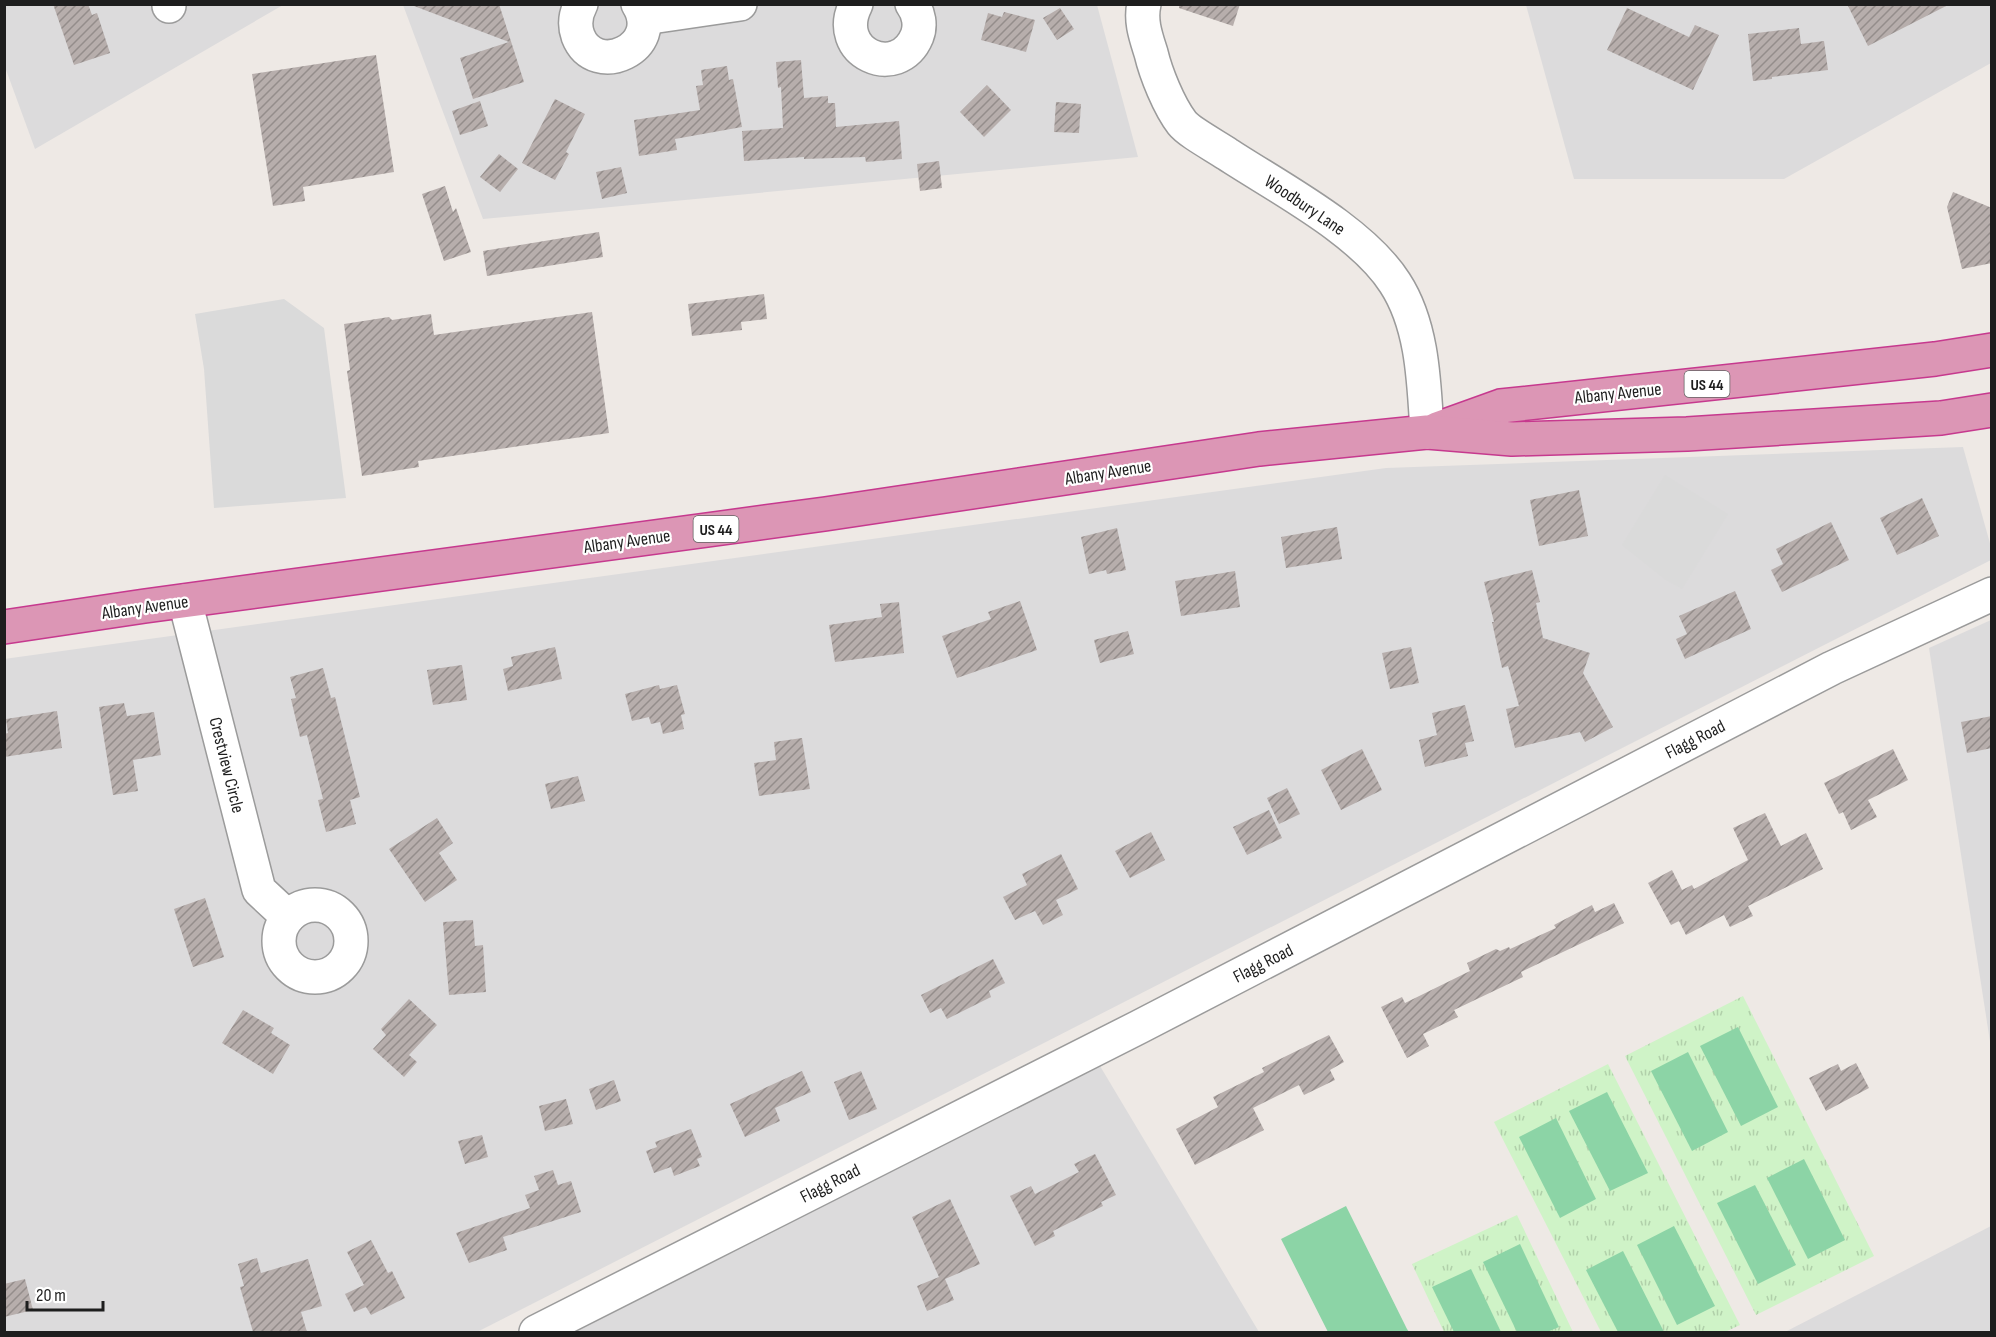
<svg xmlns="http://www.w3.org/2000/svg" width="1996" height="1337" viewBox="0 0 1996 1337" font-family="'Sofia Sans Condensed',sans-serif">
	<defs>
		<pattern id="park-tufts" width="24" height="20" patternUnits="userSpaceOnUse" patternTransform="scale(1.5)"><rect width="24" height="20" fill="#cff3c7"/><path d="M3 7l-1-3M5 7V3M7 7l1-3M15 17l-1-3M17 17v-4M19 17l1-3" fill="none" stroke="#b1d0aa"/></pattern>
		<pattern id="building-hatch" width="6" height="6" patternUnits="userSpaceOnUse" patternTransform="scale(1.5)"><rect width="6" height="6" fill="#b7aeac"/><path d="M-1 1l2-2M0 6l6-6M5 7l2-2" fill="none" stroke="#948d8b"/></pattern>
	</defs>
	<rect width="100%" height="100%" fill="#eee9e5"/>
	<g fill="#dcdbdc">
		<polygon points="5,5 283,5 35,149 5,67"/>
		<polygon points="403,5 1097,5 1138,157 483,219"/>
		<polygon points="1526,5 1991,5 1991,63 1784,179 1574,179"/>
		<polygon points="1963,447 1991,547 1991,560 477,1332 5,1332 4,659 1386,468"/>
		<polygon points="1991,620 1991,1048 1929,648"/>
		<polygon points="1100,1066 1259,1332 572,1332"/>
		<polygon points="1991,1226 1991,1332 1785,1332"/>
	</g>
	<g fill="url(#park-tufts)">
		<polygon points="1743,996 1874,1256 1756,1315 1625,1056"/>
		<polygon points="1608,1064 1740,1325 1725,1332 1601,1332 1494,1122"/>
		<polygon points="1517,1215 1573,1332 1444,1332 1412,1264"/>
	</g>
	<g fill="#8cd4a6">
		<polygon points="1738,1027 1778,1107 1741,1126 1700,1046"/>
		<polygon points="1688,1052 1728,1132 1692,1151 1651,1071"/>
		<polygon points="1607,1092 1648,1173 1610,1191 1569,1111"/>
		<polygon points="1556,1118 1596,1199 1560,1218 1519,1137"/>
		<polygon points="1804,1159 1845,1240 1808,1259 1767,1178"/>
		<polygon points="1755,1185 1796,1265 1758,1284 1717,1203"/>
		<polygon points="1346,1206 1407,1329 1409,1332 1328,1332 1281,1239"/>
		<polygon points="1674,1226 1715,1306 1677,1325 1637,1245"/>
		<polygon points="1520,1244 1559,1327 1547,1332 1517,1332 1483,1262"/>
		<polygon points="1623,1251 1664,1332 1618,1332 1586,1270"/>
		<polygon points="1471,1269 1501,1332 1454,1332 1432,1287"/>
	</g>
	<g fill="#dadada">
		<polygon points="284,299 324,328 346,498 214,508 204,369 195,314"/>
		<polygon points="1665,475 1728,514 1682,589 1666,580 1622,545"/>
	</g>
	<g fill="url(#building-hatch)">
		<polygon points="53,4 88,4 92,15 97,13 110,53 74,65"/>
		<polygon points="415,4 499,4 524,82 473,99 460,58 509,42 414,6"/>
		<polygon points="1179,4 1240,4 1233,26 1179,8"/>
		<polygon points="1847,4 1950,4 1868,46"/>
		<polygon points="1060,8 1074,29 1057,40 1043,18"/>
		<polygon points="1627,8 1689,37 1695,25 1719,35 1693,90 1607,50"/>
		<polygon points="1004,12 1035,20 1026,52 981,40 988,13 1002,17"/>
		<polygon points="1799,28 1801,44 1824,41 1828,70 1772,77 1772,79 1753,81 1748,34"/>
		<polygon points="376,55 394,172 303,187 305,201 273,206 252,74"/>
		<polygon points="801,60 804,98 828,96 828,103 835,103 836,127 899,121 902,159 866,162 865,157 804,159 804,157 744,161 742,131 783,128 781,87 778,88 776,62"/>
		<polygon points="727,66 729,80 733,79 742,127 675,139 677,150 639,156 634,120 700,110 696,86 703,85 701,70"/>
		<polygon points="987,85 1011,110 984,137 960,112"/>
		<polygon points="555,99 585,114 566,152 569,154 555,180 522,163"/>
		<polygon points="480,101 488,126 460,135 452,111"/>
		<polygon points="1056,102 1081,104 1079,133 1054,132"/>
		<polygon points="499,154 518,169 500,192 480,177"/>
		<polygon points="939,161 942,188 920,191 917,164"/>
		<polygon points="621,167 627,193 602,199 596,172"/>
		<polygon points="445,186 453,212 456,208 471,252 444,261 422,194"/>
		<polygon points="1953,192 1992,208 1992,263 1962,269 1947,207"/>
		<polygon points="599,232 603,257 487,276 483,251"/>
		<polygon points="764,294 767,319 741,322 742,330 692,336 688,304"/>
		<polygon points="592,312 609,433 418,461 419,467 362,476 347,371 350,370 344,324 389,317 392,320 431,314 434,335"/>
		<polygon points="1579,490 1588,536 1539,546 1530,500"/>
		<polygon points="1922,498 1939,536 1897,555 1880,518"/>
		<polygon points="1831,522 1849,560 1782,592 1771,570 1783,564 1776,549"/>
		<polygon points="1337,527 1342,559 1286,568 1281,537"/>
		<polygon points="1117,528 1126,570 1107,574 1106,570 1089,574 1081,537"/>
		<polygon points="1532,570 1540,602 1536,603 1543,638 1590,653 1583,673 1613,727 1585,742 1580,732 1515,748 1506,709 1519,706 1508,666 1502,668 1492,622 1494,622 1484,582"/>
		<polygon points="1235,571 1240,607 1181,616 1175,581"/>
		<polygon points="1735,591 1751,629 1685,659 1676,639 1687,634 1679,616"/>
		<polygon points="1020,601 1037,650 957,678 942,636 991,619 988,612"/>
		<polygon points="899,602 904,653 835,662 829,625 882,617 880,604"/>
		<polygon points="1128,631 1134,654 1100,663 1094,640"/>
		<polygon points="555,647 562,679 508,691 503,669 513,666 511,657"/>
		<polygon points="1411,647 1419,683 1390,689 1382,653"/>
		<polygon points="462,665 467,700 433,705 427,670"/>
		<polygon points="323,668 331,698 335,697 360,797 350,800 356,824 326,832 318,800 323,799 307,735 300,737 291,699 296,698 290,677"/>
		<polygon points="659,685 660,689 677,685 685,714 681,715 684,729 663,734 660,722 651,724 649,717 632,721 625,694"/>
		<polygon points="124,703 127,716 154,712 161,755 133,760 138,791 113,795 99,707"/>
		<polygon points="1465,705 1474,741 1465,743 1468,756 1425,767 1419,740 1437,735 1432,713"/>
		<polygon points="57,711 62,748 4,757 4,734 8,733 6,719"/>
		<polygon points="1992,716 1992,748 1967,753 1961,722"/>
		<polygon points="802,738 810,789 759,796 754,763 776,760 774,742"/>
		<polygon points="1362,749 1382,790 1341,810 1321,770"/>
		<polygon points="1893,749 1908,780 1868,800 1877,817 1851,830 1843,812 1839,814 1824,783"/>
		<polygon points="578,776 585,801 551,809 545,784"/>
		<polygon points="1287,788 1300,814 1279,824 1267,798"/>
		<polygon points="1269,810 1282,838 1247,855 1233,827"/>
		<polygon points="1765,813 1781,846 1806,833 1823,869 1748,906 1753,916 1730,927 1724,915 1686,935 1679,921 1671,925 1648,883 1672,870 1682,890 1692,885 1694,889 1748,860 1733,828"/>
		<polygon points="437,818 453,843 439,853 457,880 425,902 389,849"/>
		<polygon points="1151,832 1165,860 1130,878 1115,851"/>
		<polygon points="1061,854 1078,889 1056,900 1063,915 1043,925 1035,911 1015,920 1003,897 1027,885 1022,874"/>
		<polygon points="205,898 224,957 193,967 174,909"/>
		<polygon points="1614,903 1624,923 1521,972 1523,977 1454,1010 1458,1017 1423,1034 1429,1046 1407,1058 1381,1007 1402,997 1405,1003 1470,971 1467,963 1496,949 1500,951 1509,947 1510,949 1556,928 1554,925 1592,905 1595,912"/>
		<polygon points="473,920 475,946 483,945 486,992 449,995 443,922"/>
		<polygon points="993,959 1005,983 989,991 991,997 947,1019 941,1008 930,1013 921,995"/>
		<polygon points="409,999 437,1025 409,1055 417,1062 404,1077 373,1049 386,1035 381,1029"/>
		<polygon points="243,1010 274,1028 271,1033 290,1045 273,1074 222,1043"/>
		<polygon points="1329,1035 1344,1062 1330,1070 1335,1080 1304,1095 1299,1085 1253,1108 1264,1130 1195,1165 1176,1129 1218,1107 1213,1097 1264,1072 1262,1068"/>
		<polygon points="1856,1063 1869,1088 1826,1111 1809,1078 1838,1064 1841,1071"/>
		<polygon points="802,1071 811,1092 775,1108 780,1121 745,1137 730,1104"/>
		<polygon points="861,1071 877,1109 849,1120 834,1082"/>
		<polygon points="614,1080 621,1101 596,1110 589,1089"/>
		<polygon points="566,1099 573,1124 545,1131 539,1106"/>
		<polygon points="691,1129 702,1157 697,1159 700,1166 674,1176 671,1167 654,1173 646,1151 657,1147 655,1142"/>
		<polygon points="482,1135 488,1157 465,1164 458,1141"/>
		<polygon points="1095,1154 1116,1195 1101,1202 1103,1206 1053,1231 1055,1236 1035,1246 1010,1196 1031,1186 1035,1194 1079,1172 1074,1164"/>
		<polygon points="553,1170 558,1185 571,1181 581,1212 503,1237 507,1250 469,1263 456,1233 530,1208 525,1195 539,1190 534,1176"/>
		<polygon points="950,1199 980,1264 945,1279 954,1300 927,1311 917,1286 939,1277 912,1217"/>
		<polygon points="371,1240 388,1273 392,1271 405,1298 371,1315 366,1307 354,1312 345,1294 364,1285 347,1252"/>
		<polygon points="257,1258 261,1273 308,1259 322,1306 301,1312 307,1332 253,1332 240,1287 244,1286 238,1264"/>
		<polygon points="25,1279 33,1310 4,1317 4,1284"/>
	</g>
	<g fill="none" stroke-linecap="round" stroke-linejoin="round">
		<g stroke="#9b9b9b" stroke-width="36">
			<g id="minor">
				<polyline points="169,4 169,6"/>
				<path d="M581,4c-6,11 -7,21 -3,32 17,44 87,11 60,-32"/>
				<path d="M856,4c-25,49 42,78 61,32 4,-10 2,-23 -5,-32"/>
				<path d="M1144,4c-4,17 2,33 7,49 5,21 18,53 31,70 7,9 35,24 45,31 52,34 135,77 168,129 28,43 29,100 32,149"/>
				<polyline points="644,18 740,4"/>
				<polyline points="185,601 259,890 288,917"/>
				<circle cx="315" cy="941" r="36"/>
				<polyline points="536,1332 1139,1027 1832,668 1992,594"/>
			</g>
		</g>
		<g stroke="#c6398e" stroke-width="36">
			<g id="highway">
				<polyline points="1437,429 1501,406 1935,359 1992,350"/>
				<polyline points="4,627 145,606 825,514 1259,449 1427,432 1512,439 1687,434 1941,418 1992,410"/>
			</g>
		</g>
		<use href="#minor" stroke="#fff" stroke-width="33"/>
		<use href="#highway" stroke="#dc96b5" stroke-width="33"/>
	</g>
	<g text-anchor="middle" stroke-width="4.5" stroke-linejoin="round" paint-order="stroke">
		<g fill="#fff" stroke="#626262" stroke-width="1.5">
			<rect x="1684.5" y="371" width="45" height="26" rx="4.5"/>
			<rect x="693.5" y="516" width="45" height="26" rx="4.5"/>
		</g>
		<g font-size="16" font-weight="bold" fill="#1e1e1e">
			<text x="1707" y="390">US 44</text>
			<text x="716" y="535">US 44</text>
		</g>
		<g font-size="18" fill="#1e1e1e" stroke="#fff">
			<text transform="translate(1305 205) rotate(34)" y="6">Woodbury Lane</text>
			<text transform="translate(1618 393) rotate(-6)" y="6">Albany Avenue</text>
			<text transform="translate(1108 472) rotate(-9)" y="6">Albany Avenue</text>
			<text transform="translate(627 541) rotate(-8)" y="6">Albany Avenue</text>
			<text transform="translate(145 607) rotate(-8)" y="6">Albany Avenue</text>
			<text transform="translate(1695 739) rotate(-27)" y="6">Flagg Road</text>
			<text transform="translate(227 765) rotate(76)" y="6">Crestview Circle</text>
			<text transform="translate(1263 963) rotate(-27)" y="6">Flagg Road</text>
			<text transform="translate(830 1183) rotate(-27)" y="6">Flagg Road</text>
		</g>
	</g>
	<rect width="1996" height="1337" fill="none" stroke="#1e1e1e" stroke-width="12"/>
	<path d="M27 1301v9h76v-9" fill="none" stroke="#1e1e1e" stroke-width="3"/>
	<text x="36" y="1301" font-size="18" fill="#1e1e1e" stroke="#ffffff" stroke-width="4.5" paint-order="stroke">20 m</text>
</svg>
